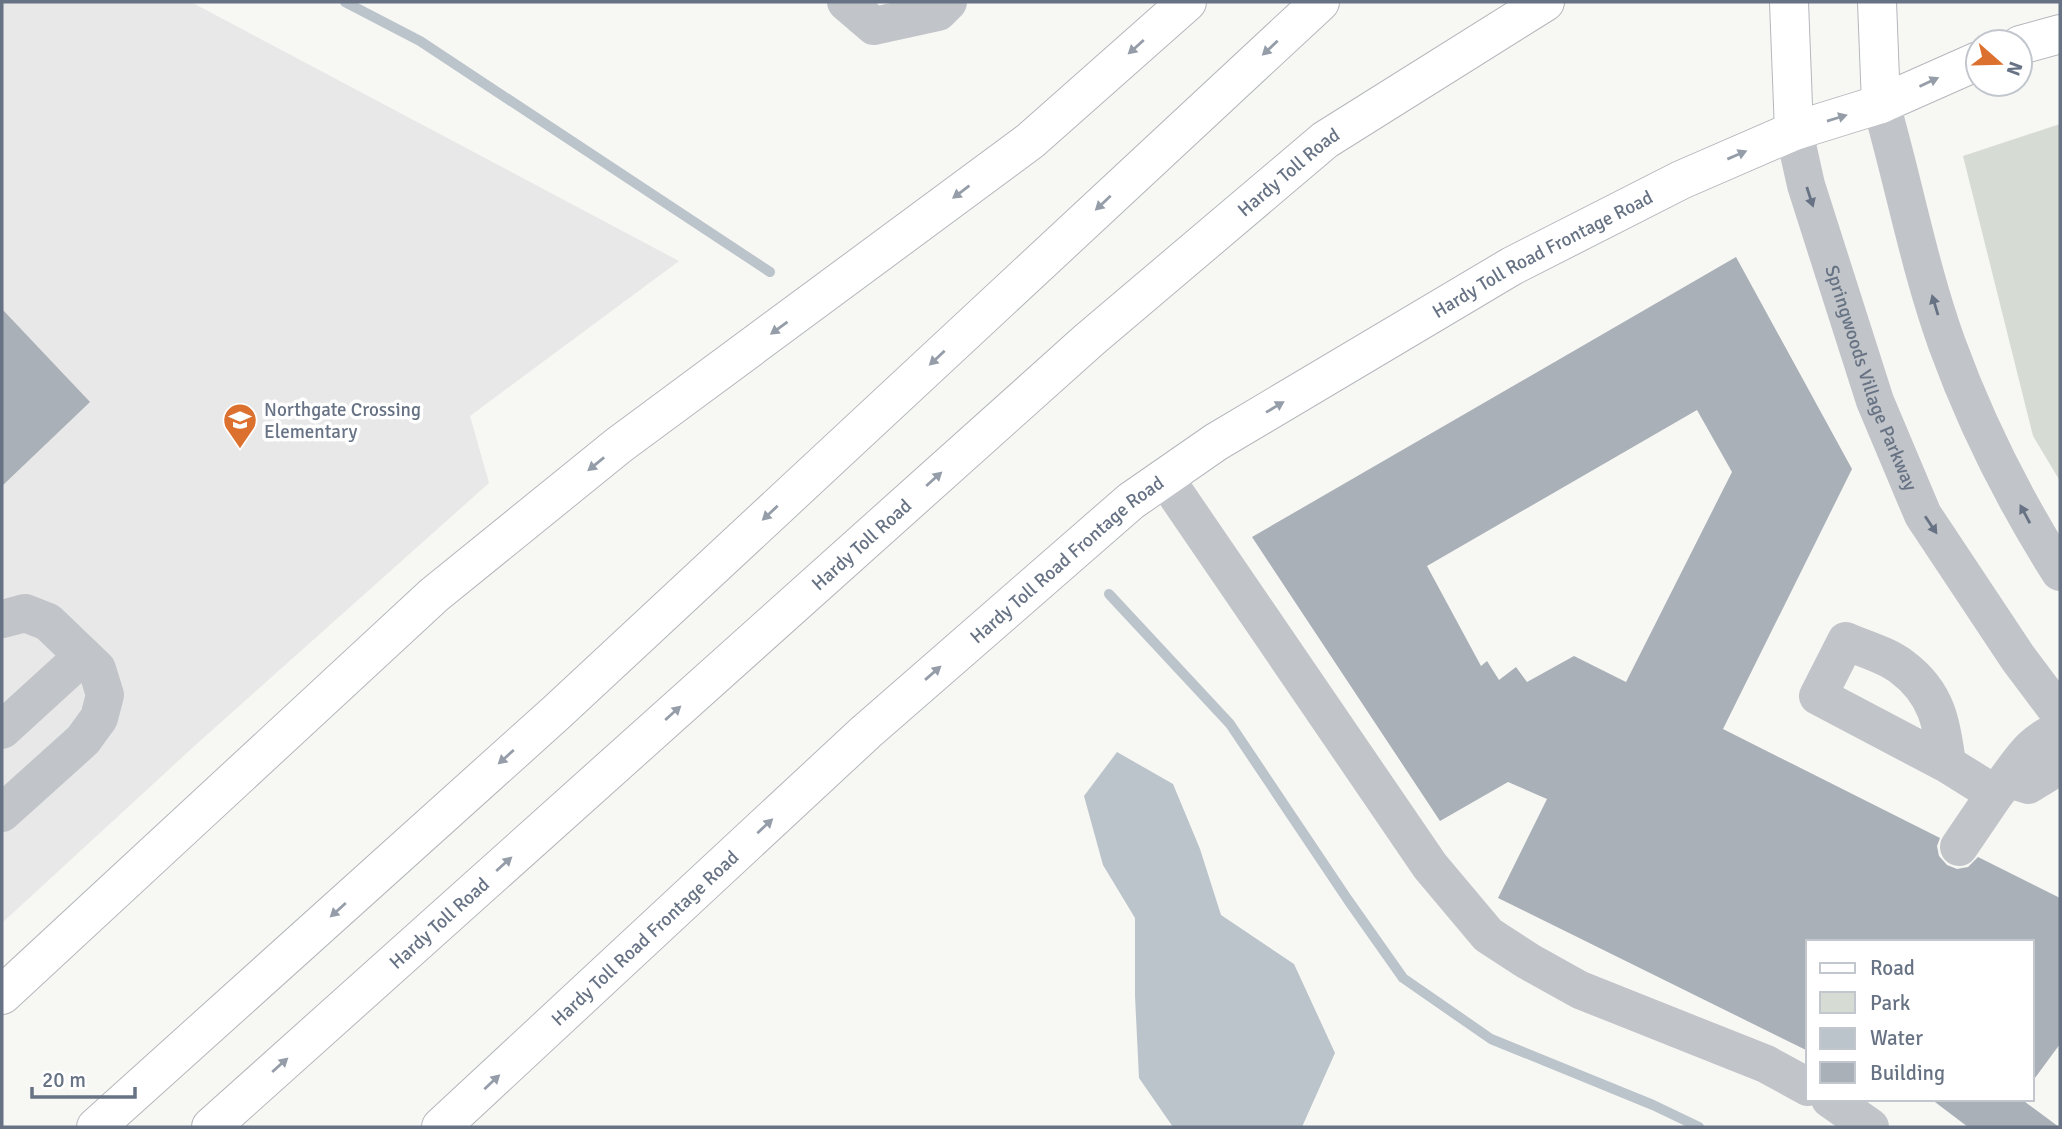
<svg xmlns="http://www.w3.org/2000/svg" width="2062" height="1129" viewBox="0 0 2062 1129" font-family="Signika,sans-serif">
	<rect width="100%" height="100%" fill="#f7f7f4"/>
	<polygon fill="#e8e8e8" points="2,2 191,2 679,261 470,416 489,483 201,740 2,923"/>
	<polygon fill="#d6dcd4" points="2060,124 2060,481 2033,436 1963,156"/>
	<polygon fill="#bbc4ca" points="1117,752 1173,784 1200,849 1221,915 1294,964 1335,1053 1302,1127 1173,1127 1139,1078 1135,996 1135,918 1103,865 1084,796"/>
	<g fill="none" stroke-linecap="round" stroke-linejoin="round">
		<g stroke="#bbc4ca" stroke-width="10">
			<polyline points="345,2 420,41 770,272"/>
			<polyline points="1109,594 1230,724 1348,900 1403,978 1491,1039 1653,1105 1699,1127"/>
		</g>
	</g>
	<g fill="#a9b0b7" fill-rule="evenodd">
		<path d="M1736,257l116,212 -129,260 217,109 -3,8 2,10 8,9 10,4 11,-2 10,-10 82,41v146l-28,38v-140h-224v109l-310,-153 49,-99 -39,-17 -68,39 -188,-284zM1697,410l35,62 -106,210 -52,-26 -47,26 -11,-15 -17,13 -12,-19 -6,5 -54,-100z"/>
		<polygon points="2,309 90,402 2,486"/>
		<polygon points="1931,1099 2021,1099 2059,1127 1968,1127"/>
	</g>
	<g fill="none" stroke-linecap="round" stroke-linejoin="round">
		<g stroke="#b4b7bc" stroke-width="40">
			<g id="major">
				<polyline points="1789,2 1794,131"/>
				<polyline points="1877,2 1881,104"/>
				<polyline points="2020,45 2060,34"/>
				<polyline points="2,995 434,595 619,445 1030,141 1187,2"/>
				<path id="s2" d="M441,1127l425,-395 265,-231 85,-59 296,-176 169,-86 113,-49 87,-27 97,-43"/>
			</g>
		</g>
		<g stroke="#b4b7bb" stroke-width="40">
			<g id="highway">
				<polyline points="96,1127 557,712 1320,2"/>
				<path id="s3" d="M211,1127l878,-787 236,-200 220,-138"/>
			</g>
		</g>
		<g stroke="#c1c4c8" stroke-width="38">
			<polyline points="846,2 874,26 938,12 948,2"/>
			<path d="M1881,104c23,80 38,162 66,240 29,80 68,157 113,228"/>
			<path id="s1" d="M1794,131l12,54 69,216 48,114 95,143 42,56"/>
			<polyline points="1165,478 1430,866 1488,935 1528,961 1580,990 1766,1064 1808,1087"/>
			<polyline points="2,619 25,613 48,622 97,669 105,695 99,718 83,740 2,813"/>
			<polyline points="2,730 83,656"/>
			<path d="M1947,764l-129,-68 28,-55c18,8 41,14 56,26 35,26 40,57 45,97l48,30c21,-23 32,-53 65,-63"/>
			<polyline points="2009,779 2028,785 2046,774 2060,760"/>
			<polyline points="1959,847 1995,794"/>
			<polyline points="1830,1099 1870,1127"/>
		</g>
		<use href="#major" stroke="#fff" stroke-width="38"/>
		<use href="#highway" stroke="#fff" stroke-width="38"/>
	</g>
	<defs><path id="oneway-solid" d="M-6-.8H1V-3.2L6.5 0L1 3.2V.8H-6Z" transform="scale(1.75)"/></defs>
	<g fill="#959da9">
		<use href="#oneway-solid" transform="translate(1136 47) rotate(138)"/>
		<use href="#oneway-solid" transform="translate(1270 48) rotate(137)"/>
		<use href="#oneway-solid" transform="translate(1929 82) rotate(-25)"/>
		<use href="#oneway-solid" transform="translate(1837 118) rotate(-17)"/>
		<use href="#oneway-solid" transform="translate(1737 155) rotate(-23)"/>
		<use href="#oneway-solid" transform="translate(961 192) rotate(143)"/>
		<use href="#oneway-solid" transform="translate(1103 203) rotate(137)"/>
		<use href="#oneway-solid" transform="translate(779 328) rotate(144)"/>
		<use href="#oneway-solid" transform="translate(937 358) rotate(137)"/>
		<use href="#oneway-solid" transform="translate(1275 407) rotate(-31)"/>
		<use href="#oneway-solid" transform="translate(596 464) rotate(141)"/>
		<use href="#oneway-solid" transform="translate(934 479) rotate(-42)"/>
		<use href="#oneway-solid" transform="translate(770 513) rotate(137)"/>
		<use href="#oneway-solid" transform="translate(933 673) rotate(-41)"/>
		<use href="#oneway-solid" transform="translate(673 713) rotate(-42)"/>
		<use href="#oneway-solid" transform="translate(506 757) rotate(138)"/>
		<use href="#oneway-solid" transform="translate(765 826) rotate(-43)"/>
		<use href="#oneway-solid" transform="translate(504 864) rotate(-42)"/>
		<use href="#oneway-solid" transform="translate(338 910) rotate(138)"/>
		<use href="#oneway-solid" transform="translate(280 1065) rotate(-42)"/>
		<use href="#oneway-solid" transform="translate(492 1082) rotate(-43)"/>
	</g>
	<g fill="#677384">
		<use href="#oneway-solid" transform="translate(1810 197) rotate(72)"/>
		<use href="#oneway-solid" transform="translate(1935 305) rotate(-107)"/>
		<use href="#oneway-solid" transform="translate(2025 514) rotate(-118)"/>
		<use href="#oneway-solid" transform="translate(1931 525) rotate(56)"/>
	</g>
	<defs>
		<g id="school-pin" transform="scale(1.75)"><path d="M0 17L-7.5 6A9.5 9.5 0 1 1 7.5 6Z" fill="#dc712f" stroke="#fff"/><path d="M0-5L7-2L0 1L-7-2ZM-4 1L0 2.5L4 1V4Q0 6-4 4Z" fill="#fff"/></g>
	</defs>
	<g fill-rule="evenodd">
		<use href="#school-pin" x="240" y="420"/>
	</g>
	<g text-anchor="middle" stroke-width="7" stroke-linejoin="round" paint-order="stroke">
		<g font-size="19" fill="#677384" stroke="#fff">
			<text dy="7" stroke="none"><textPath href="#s3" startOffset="1440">Hardy Toll Road</textPath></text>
			<text dy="7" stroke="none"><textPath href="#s2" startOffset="1412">Hardy Toll Road Frontage Road</textPath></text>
			<text dy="7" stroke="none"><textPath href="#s1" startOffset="259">Springwoods Village Parkway</textPath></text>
			<text dy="7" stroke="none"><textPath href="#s3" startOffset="873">Hardy Toll Road</textPath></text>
			<text dy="7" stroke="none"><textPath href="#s2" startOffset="845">Hardy Toll Road Frontage Road</textPath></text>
			<text dy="7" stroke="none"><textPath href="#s3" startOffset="306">Hardy Toll Road</textPath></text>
			<text dy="7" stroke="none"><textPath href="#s2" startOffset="278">Hardy Toll Road Frontage Road</textPath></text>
		</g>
		<g font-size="19" fill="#677384" stroke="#fff" text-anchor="start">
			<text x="264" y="416">Northgate Crossing<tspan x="264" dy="22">Elementary</tspan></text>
		</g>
	</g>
	<rect width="2062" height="1129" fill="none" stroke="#677384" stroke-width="7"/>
	<rect x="1806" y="940" width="228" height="161" fill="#ffffff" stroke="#c2c7ce" stroke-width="2"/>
	<rect x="1820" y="963" width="35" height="10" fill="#ffffff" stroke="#c2c7ce" stroke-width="2"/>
	<text x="1870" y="975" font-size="21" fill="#677384">Road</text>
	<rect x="1820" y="992" width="35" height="21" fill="#d6dcd4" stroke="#c2c7ce" stroke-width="2"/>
	<text x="1870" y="1010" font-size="21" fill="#677384">Park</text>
	<rect x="1820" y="1028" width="35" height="21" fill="#bbc4ca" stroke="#c2c7ce" stroke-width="2"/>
	<text x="1870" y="1045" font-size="21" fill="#677384">Water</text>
	<rect x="1820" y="1062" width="35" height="21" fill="#a9b0b7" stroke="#c2c7ce" stroke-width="2"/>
	<text x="1870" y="1080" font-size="21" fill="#677384">Building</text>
	<g transform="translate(1999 63) rotate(110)"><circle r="33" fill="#ffffff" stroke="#c2c7ce" stroke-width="2"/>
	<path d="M0-5L12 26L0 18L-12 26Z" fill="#dc712f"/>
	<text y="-10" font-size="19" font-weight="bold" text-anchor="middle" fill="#677384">N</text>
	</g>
	<path d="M32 1087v10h103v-10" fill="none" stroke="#677384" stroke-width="3.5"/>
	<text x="42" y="1087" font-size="21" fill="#677384" stroke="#ffffff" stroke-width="5" paint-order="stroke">20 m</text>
</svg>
